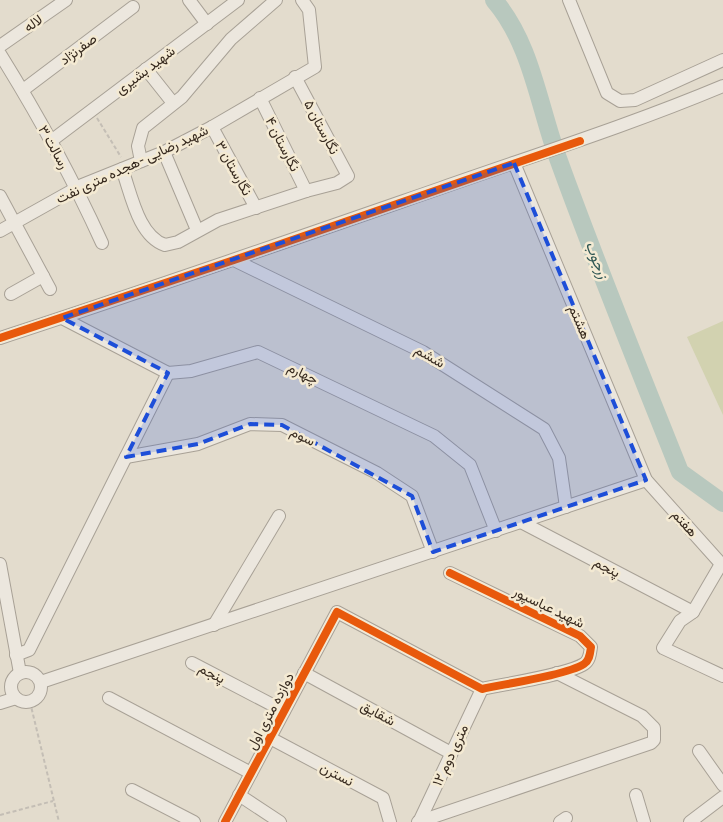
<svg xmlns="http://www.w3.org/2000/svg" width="723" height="822" viewBox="0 0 723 822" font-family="Literata,Vazirmatn,serif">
	<rect width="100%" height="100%" fill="#e3dccd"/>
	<polygon fill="#d2d2b0" points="723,321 723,415 687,337"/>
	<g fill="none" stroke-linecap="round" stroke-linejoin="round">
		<path stroke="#b8c8be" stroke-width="18" d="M494,0c38,44 45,108 65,161 38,105 80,208 121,311l43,31"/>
		<g stroke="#a8a196" stroke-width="14">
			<g id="minor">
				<polyline points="189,0 207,24"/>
				<polyline points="569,0 607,93 620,101 635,100 723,60"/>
				<polyline points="0,46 66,0"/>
				<path d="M0,54c38,61 72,123 102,189"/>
				<polyline points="146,69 173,103"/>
				<polyline points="23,90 133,7"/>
				<polyline points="260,98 306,191"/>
				<polyline points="212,127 256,208"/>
				<polyline points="51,141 238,0"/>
				<polyline points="164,152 197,230"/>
				<polyline points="141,161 138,146 143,128 182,97 231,39 276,0"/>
				<polyline points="514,163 646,480 723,566"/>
				<path d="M122,169c9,24 16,67 43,76l13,-3 40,-22 88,-29 31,-8 11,-7 -53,-99"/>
				<polyline points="0,196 50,289"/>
				<polyline points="0,231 82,185 164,152 212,127 315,67 309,10 302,0"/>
				<polyline points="234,260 423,352 544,429 559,458 566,507"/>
				<polyline points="11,294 43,276"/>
				<polyline points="62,318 168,373 191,371 258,352 434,436 470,465 496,531"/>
				<path d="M0,338c148,-48 294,-99 441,-150 94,-33 189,-63 282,-102"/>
				<polyline points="126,457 198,444 250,424 282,425 377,473 412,496 433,552"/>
				<polyline points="521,522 693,612"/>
				<polyline points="0,564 20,673"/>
				<polyline points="721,564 693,612 680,621 663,648 723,676"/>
				<polyline points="214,625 279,516"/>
				<polyline points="16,655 29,650 168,373"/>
				<polyline points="192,663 284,711"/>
				<circle cx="26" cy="687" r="15"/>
				<polyline points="304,673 451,753"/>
				<polyline points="41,682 646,480"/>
				<polyline points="109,698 251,773"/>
				<polyline points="0,703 16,698"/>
				<polyline points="270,738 383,798 390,822"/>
				<polyline points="699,751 723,785"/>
				<polyline points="132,790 194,822"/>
				<polyline points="239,795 280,822"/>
				<polyline points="636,795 644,822"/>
				<path d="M225,822l112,-210 145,77c22,-5 85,-14 102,-25 6,-4 6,-11 7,-17l-11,-11 -130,-63"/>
				<polyline points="418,822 651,743 654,740 654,728 642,716 557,673"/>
				<polyline points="419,822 482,689"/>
				<polyline points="560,822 566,818"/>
				<polyline points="690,822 723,797"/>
			</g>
		</g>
		<g stroke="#c4beb5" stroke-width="2" stroke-dasharray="4 2.5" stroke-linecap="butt">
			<polyline points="97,118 121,157"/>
			<polyline points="30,702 59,822"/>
			<polyline points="0,815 53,801"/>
		</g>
		<use href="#minor" stroke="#ece7de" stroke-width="12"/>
		<g stroke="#f4ead3" stroke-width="11">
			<g id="cycleway">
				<polyline points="0,338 234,260 580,141"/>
				<path d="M225,822l112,-210 145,77c22,-5 85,-14 102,-25 6,-4 6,-11 7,-17l-11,-11 -130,-63"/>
			</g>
		</g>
		<use href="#cycleway" stroke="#e8590c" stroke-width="8"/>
	</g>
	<path fill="#1d4ed8" fill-opacity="0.2" stroke="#1d4ed8" stroke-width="4" stroke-dasharray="10 6" stroke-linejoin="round" d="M514,163l132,317 -213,72 -21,-56 -130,-71 -32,-1 -52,20 -72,13 42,-84 -106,-55z"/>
	<g text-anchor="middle" stroke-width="5" stroke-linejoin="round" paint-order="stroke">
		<g font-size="14" fill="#372a1f" stroke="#f4ead3">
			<text transform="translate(33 23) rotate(-35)" y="5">لاله</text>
			<text transform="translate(78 49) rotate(-37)" y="5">صفرنژاد</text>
			<text transform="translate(145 70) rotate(-37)" y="5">شهید بشیری</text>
			<text transform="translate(322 127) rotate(62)" y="5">نگارستان ۵</text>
			<text transform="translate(283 144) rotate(63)" y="5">نگارستان ۴</text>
			<text transform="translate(54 147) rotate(61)" y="5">رسالت ۳</text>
			<text transform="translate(132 164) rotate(-25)" y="5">شهید رضایی -هجده متری نفت</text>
			<text transform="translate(234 168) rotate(61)" y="5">نگارستان ۳</text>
			<text transform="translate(580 322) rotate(67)" y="5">هشتم</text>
			<text transform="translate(430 356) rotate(30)" y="5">ششم</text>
			<text transform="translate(303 373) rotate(26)" y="5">چهارم</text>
			<text transform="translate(303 436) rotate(27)" y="5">سوم</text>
			<text transform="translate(685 523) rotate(48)" y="5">هفتم</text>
			<text transform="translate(607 567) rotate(28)" y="5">پنجم</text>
			<text transform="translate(549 607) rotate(26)" y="5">شهید عباسپور</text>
			<text transform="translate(212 673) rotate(28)" y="5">پنجم</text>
			<text transform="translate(270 711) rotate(-62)" y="5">دوازده متری اول</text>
			<text transform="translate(378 713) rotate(28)" y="5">شقایق</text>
			<text transform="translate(450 755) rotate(-65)" y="5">۱۲ متری دوم</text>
			<text transform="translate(337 774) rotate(28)" y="5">نسترن</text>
		</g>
		<g font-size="15" font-style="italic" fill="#2e5653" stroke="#f4ead3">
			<text transform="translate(597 260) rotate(69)" y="5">زرجوب</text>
		</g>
	</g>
</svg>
